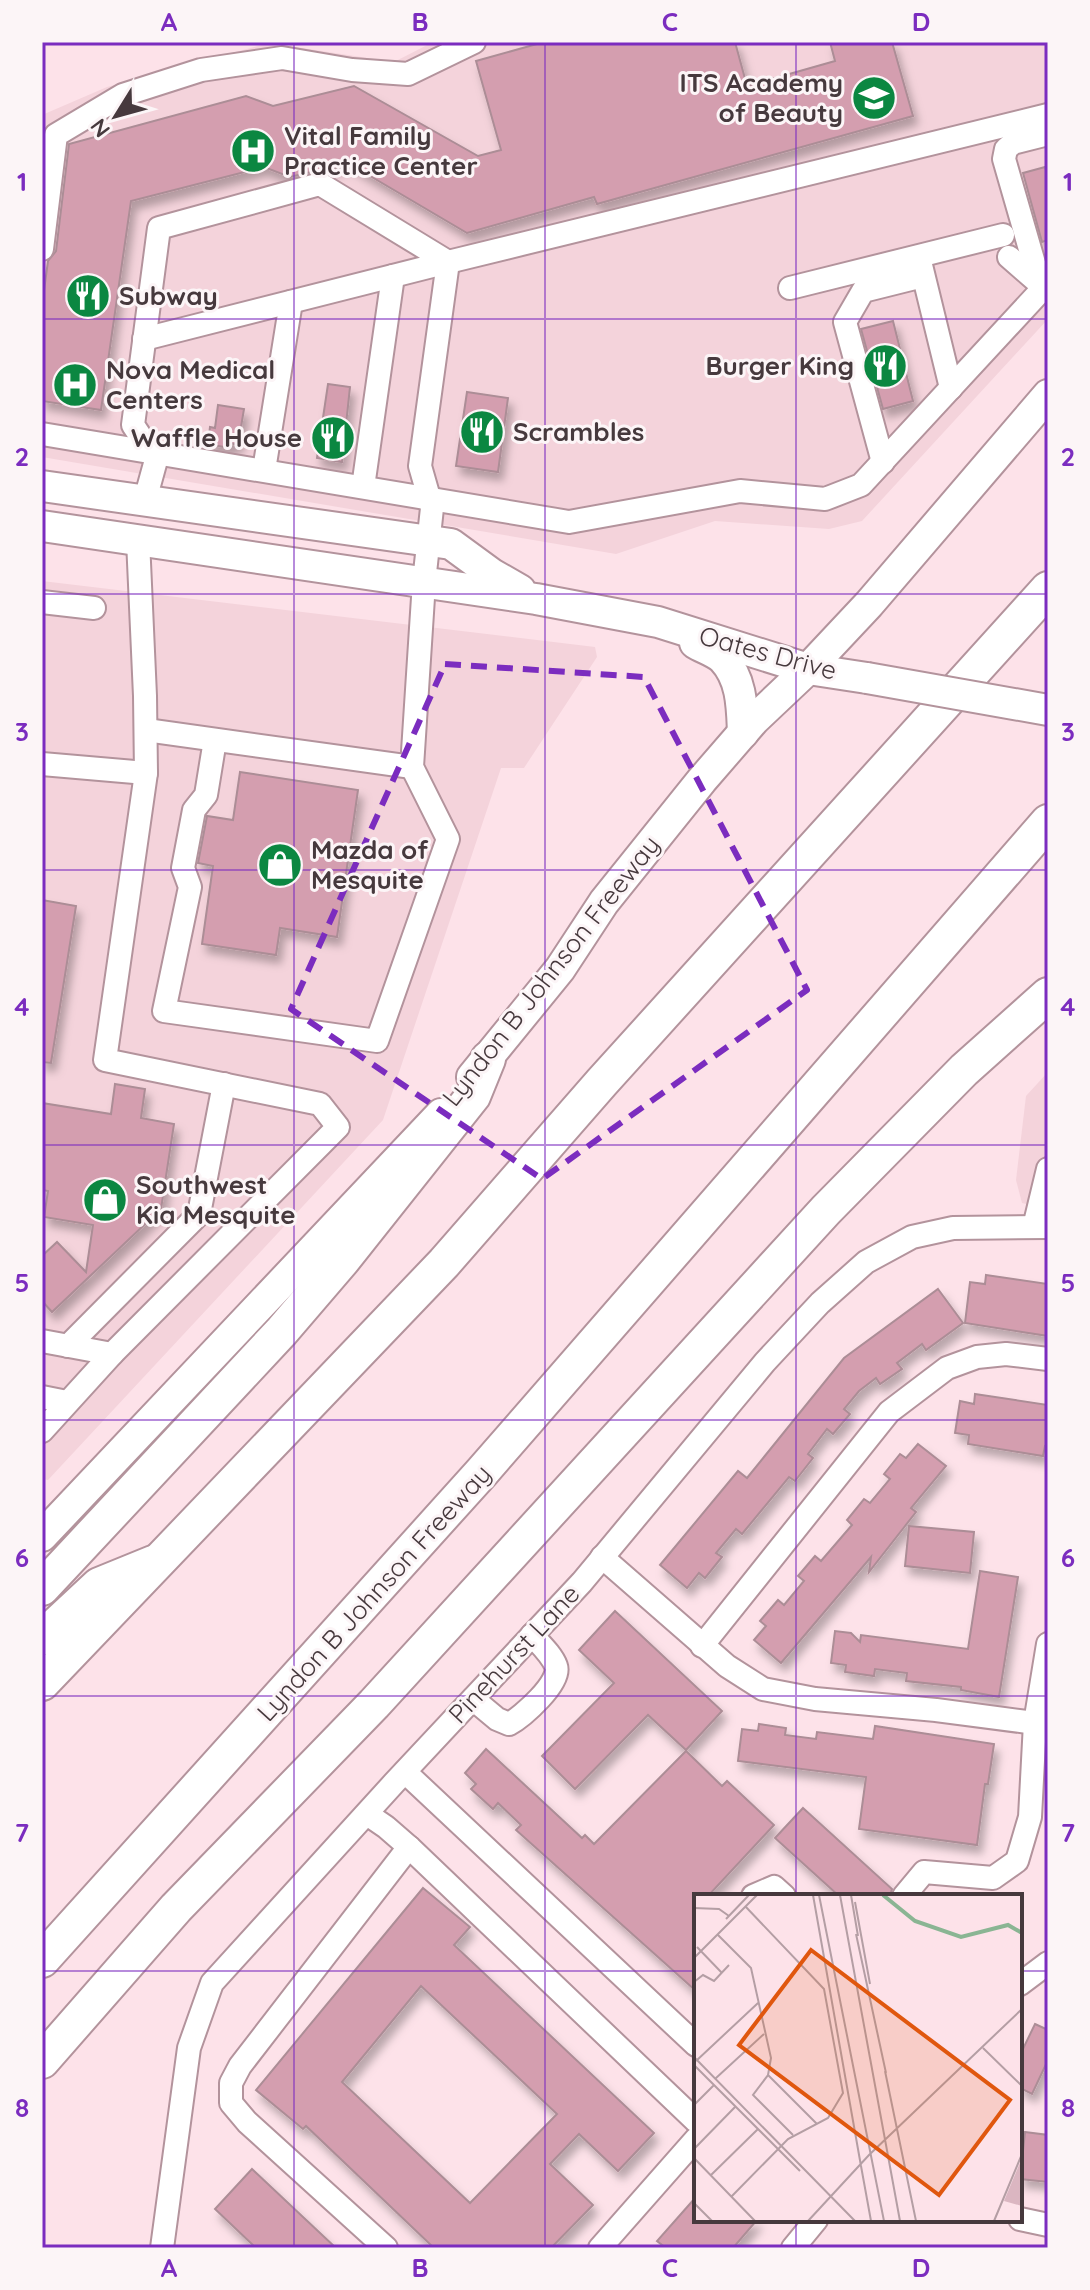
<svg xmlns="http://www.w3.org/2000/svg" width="1090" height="2290" viewBox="0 0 1090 2290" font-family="Quicksand,sans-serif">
	<defs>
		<filter id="shadow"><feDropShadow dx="4.5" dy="8" stdDeviation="4" flood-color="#0004"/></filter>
	</defs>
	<rect width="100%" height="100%" fill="#fde2e9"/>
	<g fill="#f4d3db">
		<polygon points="433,42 1046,42 1048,51 1048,319 862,521 829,529 715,521 616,554 42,457 42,115 107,87 269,43 394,62"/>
		<polygon points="42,581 595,647 597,657 524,768 501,768 383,1120 48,1480 42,1479"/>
		<polygon points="1048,1072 1048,1209 1022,1203 1016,1180 1026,1096"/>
	</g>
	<g fill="#d49eaf" stroke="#ac8d96" stroke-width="2" fill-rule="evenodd" filter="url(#shadow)">
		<polygon points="544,42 735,42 747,86 835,61 830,42 892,42 913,116 597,204 594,197 467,233 348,163 290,177 264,167 131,201 101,410 42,401 42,305 48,261 56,251 69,144 246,96 273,106 354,86 478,156 501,150 476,61"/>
		<polygon points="1045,167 1048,176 1048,240 1042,242 1023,173"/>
		<polygon points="893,321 913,401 883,409 861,329"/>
		<polygon points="328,384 350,387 342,462 317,458"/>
		<polygon points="467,392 508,398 498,472 456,466"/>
		<polygon points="218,405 244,409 238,445 230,443 229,448 208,444 210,427 215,428"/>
		<polygon points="240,772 358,790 337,937 280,928 276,955 202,944 213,866 198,863 207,816 233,820"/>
		<polygon points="42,900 76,906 51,1063 42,1062"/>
		<polygon points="115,1084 145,1089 141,1118 174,1124 161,1209 52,1312 42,1301 42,1256 57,1242 86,1272 93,1225 44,1217 48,1191 42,1190 42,1103 111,1114"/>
		<polygon points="986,1275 1048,1284 1048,1336 965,1323 970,1282 985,1284"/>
		<polygon points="938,1289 963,1323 926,1350 922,1344 897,1363 902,1369 880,1384 876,1378 859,1391 844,1409 850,1414 833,1434 827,1429 808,1454 813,1458 795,1481 789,1477 742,1534 736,1529 716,1553 722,1557 705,1578 699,1573 687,1588 660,1565 738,1471 747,1478 844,1358"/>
		<polygon points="975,1394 1048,1405 1048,1447 1045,1446 1043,1456 968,1444 969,1435 955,1433 960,1401 974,1404"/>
		<polygon points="918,1444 946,1466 911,1508 916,1512 869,1572 871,1557 781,1663 754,1640 766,1626 760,1621 778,1600 784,1605 804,1581 798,1576 815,1556 821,1561 852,1525 847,1520 864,1499 870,1503 890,1479 884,1474 900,1454 906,1458"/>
		<polygon points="909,1526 974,1532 970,1573 905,1566"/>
		<polygon points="980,1571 1018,1577 999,1697 961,1690 961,1687 906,1681 907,1673 875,1669 874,1676 845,1672 846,1665 831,1663 835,1631 851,1633 860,1642 861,1635 968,1649"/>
		<polygon points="615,1611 722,1711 686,1750 648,1715 575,1789 542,1756 614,1683 579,1650"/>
		<polygon points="759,1724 786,1728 785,1735 816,1739 817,1732 873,1739 875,1726 994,1744 988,1784 985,1784 977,1845 859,1829 866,1777 738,1761 742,1729 758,1731"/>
		<polygon points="486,1749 582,1838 585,1835 594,1844 686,1751 722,1786 727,1781 774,1825 708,1896 696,1896 696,1991 516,1830 521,1825 498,1803 493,1809 471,1789 476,1784 465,1773"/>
		<polygon points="803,1808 892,1889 890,1896 839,1896 775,1838"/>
		<path d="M423,1888l47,39 -16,18 200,188 -36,38 -39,-37 -29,30 43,41 -42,43h-117l-128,-122 -3,3 -47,-39zM421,1986l136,128 -87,89 -128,-121z"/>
		<polygon points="1035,2024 1048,2030 1048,2060 1032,2094 1020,2088 1020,2055"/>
		<polygon points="1025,2132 1048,2135 1048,2182 1020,2179"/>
		<polygon points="252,2169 336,2248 256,2248 215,2209"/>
		<polygon points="696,2197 696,2220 757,2220 733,2248 666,2248 657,2241"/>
	</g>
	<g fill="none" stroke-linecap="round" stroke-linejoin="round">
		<g stroke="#b3939c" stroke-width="26">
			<g id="minor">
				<polyline points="42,249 56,135 123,95 201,70 282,58 352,70 408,74 474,42"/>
				<polyline points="1009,257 1040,284"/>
				<polyline points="920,261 951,388"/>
				<polyline points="1040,284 1004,159 1006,149 1013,143 1048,134"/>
				<polyline points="790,288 1003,235"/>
				<polyline points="144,339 448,262 1048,115"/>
				<polyline points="42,434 569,522 740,491 825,499 861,485 1048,283"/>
				<polyline points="883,462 845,322 863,291 923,276"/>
				<polyline points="264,470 291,302"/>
				<polyline points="363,487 393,276"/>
				<polyline points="145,500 156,460 133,425 159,228 320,184 448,262 420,466 432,508 424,582 412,767 448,839 377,1041 164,1011 190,887 183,868 194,810 206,795 215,740"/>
				<polyline points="42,602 94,608"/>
				<polyline points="146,730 412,767"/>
				<polyline points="42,764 146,773"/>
				<polyline points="1034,1227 1048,1169"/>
				<polyline points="42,1341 112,1354 338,1127 320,1104 105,1060 146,773 145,696 138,540"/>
				<polyline points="68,1346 199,1214 224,1084"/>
				<polyline points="42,1397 67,1402"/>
				<polyline points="42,1431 112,1354"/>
				<polyline points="602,1557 727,1666 763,1689 815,1699 936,1710 1035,1723"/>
				<polyline points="702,1646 889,1412 947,1368 977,1357 1006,1354 1048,1359"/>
				<path d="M473,1699l24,20 12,5c13,-7 53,-42 47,-58 -4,-11 -16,-22 -24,-31"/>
				<polyline points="405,1772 696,2045"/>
				<polyline points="367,1814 386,1827 409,1847 696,2121"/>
				<polyline points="753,1896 774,1887 784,1896"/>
				<polyline points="904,1896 924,1872 993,1878 1017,1861 1030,1817 1035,1723 1048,1644"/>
				<polyline points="1020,1984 1048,1963"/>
				<polyline points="1020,2219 1048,2225"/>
				<polyline points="162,2248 189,2048 212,1983 394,1783 582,1582 765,1362 820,1303 866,1262 912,1237 953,1228 1048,1227"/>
				<polyline points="386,2248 247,2122 231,2103 231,2083 240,2066 409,1847"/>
				<polyline points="600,2248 696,2139"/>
				<polyline points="793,2248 816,2220"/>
			</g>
		</g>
		<g stroke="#b3939c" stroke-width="34">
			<g id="major">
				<polyline points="42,486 451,544 492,574 520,590"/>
				<polyline points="42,526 536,599 658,622 808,669 867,678"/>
				<path d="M695,643c8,5 21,9 28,16 19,20 19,48 20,74"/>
				<polyline points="472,1077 560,969 604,902 702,780 754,720 808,669 869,604 1048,395"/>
				<polyline points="42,1536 441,1114"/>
			</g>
		</g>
		<g stroke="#b3939c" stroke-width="38">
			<g id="highway">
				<polyline points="42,1588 282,1331 342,1261 473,1096 488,1059"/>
				<polyline points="42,1638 99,1585 153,1563"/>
				<polyline points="42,1683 444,1263 602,1082 1048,589"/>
				<polyline points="42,1960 482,1472 1048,822"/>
				<polyline points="42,2061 176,1908 374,1704 826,1210 964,1070 1048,995"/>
			</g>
		</g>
		<use href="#minor" stroke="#fff" stroke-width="22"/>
		<use href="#major" stroke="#fff" stroke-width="30"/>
		<use href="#highway" stroke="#fff" stroke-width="34"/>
		<g stroke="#b3939c" stroke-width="34" stroke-linecap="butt">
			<polyline id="major-bridge" points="867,678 1048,710"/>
		</g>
		<use href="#major-bridge" stroke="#fff" stroke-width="30"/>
	</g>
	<path fill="none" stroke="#7b2cbf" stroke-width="6" stroke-dasharray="16 10" stroke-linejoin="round" d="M445,664l199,13 163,313 -265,189 -251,-170z"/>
	<path fill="none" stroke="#7b2cbf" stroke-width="2" stroke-opacity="0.55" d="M294,42v2206M545,42v2206M796,42v1854M42,319h1006M42,594h1006M42,870h1006M42,1145h1006M42,1420h1006M42,1696h1006M42,1971h654M1020,1971h28M796,2220v28"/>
	<defs>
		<g id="university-disc" transform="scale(2.3)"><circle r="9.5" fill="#0b8741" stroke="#fcf5f7"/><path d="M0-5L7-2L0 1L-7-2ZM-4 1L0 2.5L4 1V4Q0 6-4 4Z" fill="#fff"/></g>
		<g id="hospital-disc" transform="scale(2.3)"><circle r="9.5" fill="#0b8741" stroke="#fcf5f7"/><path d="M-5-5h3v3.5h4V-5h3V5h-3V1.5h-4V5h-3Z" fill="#fff"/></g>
		<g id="restaurant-disc" transform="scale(2.3)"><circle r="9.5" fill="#0b8741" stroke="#fcf5f7"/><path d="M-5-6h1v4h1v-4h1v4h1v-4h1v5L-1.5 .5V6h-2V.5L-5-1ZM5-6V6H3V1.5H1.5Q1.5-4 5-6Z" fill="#fff"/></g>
		<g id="shop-disc" transform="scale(2.3)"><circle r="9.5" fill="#0b8741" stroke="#fcf5f7"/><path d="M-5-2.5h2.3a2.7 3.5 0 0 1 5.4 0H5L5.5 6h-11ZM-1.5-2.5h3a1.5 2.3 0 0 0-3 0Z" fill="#fff"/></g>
	</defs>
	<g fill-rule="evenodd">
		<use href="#university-disc" x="874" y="98"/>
		<use href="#hospital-disc" x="253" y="151"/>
		<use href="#restaurant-disc" x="88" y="296"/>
		<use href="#restaurant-disc" x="885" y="366"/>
		<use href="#hospital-disc" x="75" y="385"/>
		<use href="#restaurant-disc" x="482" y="432"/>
		<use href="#restaurant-disc" x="333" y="438"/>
		<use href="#shop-disc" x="280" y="865"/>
		<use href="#shop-disc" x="105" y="1200"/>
	</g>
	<g text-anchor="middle" stroke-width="6" stroke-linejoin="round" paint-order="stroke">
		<g font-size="26" font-weight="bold" fill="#46393d" stroke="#fcf5f7" text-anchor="start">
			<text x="843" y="92" text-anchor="end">ITS Academy<tspan x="843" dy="30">of Beauty</tspan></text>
			<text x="284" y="145">Vital Family<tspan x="284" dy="30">Practice Center</tspan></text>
			<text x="119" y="305">Subway</text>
			<text x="854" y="375" text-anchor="end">Burger King</text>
			<text x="106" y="379">Nova Medical<tspan x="106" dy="30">Centers</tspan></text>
			<text x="513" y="441">Scrambles</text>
			<text x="302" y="447" text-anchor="end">Waffle House</text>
			<text x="311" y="859">Mazda of<tspan x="311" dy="30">Mesquite</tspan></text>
			<text x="136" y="1194">Southwest<tspan x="136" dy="30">Kia Mesquite</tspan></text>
		</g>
		<g font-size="26" fill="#46393d" stroke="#fcf5f7">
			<text transform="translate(768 653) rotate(15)" y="9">Oates Drive</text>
			<text transform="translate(551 971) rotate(-52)" y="9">Lyndon B Johnson Freeway</text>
			<text transform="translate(374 1593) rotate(-48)" y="9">Lyndon B Johnson Freeway</text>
			<text transform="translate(514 1654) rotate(-47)" y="9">Pinehurst Lane</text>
		</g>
	</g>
	<g transform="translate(694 1894)">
		<rect width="328" height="328" fill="#fde2e9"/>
		<path d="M328,264v48l-18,-5z" fill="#dbb6c1"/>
		<path fill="none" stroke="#8ab593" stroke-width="4" d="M189,1l32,26 46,16 47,-12 14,8"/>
		<path fill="none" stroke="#b49ea4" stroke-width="2" d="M119,1l48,271M125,1l65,326M146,1l60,326M157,1l7,41M161,8l15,82M0,14l25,1 10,7M32,25l23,-24M23,40l34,34 20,90 -3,17 -15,20 40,40M162,40l30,139M3,53l25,26M0,64l63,-63M0,88l9,-7 11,6 15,-16M289,154l39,38M0,163l161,164M2,167l62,-58M0,171l106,106M191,177l31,150M74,181l49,49M22,184l48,-44M0,211l20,-20M0,255l42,-43M0,264l61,63M167,272l10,55M16,282l48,-47M37,303l57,-58 40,-21 15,-25 -19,-104 -79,-83M0,309l18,18M114,327l61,-66 153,-146M300,327l28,-67"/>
		<path fill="#e0570e" fill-opacity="0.15" stroke="#e0570e" stroke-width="4" d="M117,56l199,150 -71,95 -200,-150z"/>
		<rect width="328" height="328" fill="none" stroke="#46393d" stroke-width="4"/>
	</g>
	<rect width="1090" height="2290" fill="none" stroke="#fcf5f7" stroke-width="88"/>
	<g transform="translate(116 116) rotate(233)" stroke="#fcf5f7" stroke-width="6" paint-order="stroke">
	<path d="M0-6L14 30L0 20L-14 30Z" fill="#46393d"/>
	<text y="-12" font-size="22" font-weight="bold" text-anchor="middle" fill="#46393d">N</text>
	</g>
	<rect x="44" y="44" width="1002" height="2202" fill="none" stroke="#7b2cbf" stroke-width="3"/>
	<g font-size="26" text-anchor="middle" font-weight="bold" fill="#7b2cbf">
		<text x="169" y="31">A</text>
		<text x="420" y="31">B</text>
		<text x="670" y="31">C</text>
		<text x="921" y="31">D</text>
		<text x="22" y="191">1</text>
		<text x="1068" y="191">1</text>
		<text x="22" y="466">2</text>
		<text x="1068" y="466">2</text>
		<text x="22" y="741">3</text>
		<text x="1068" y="741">3</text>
		<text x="22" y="1016">4</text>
		<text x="1068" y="1016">4</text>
		<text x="22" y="1292">5</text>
		<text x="1068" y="1292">5</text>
		<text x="22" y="1567">6</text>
		<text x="1068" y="1567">6</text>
		<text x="22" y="1842">7</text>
		<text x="1068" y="1842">7</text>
		<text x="22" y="2117">8</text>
		<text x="1068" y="2117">8</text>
		<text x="169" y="2277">A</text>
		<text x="420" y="2277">B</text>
		<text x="670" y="2277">C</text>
		<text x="921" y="2277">D</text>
	</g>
</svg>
